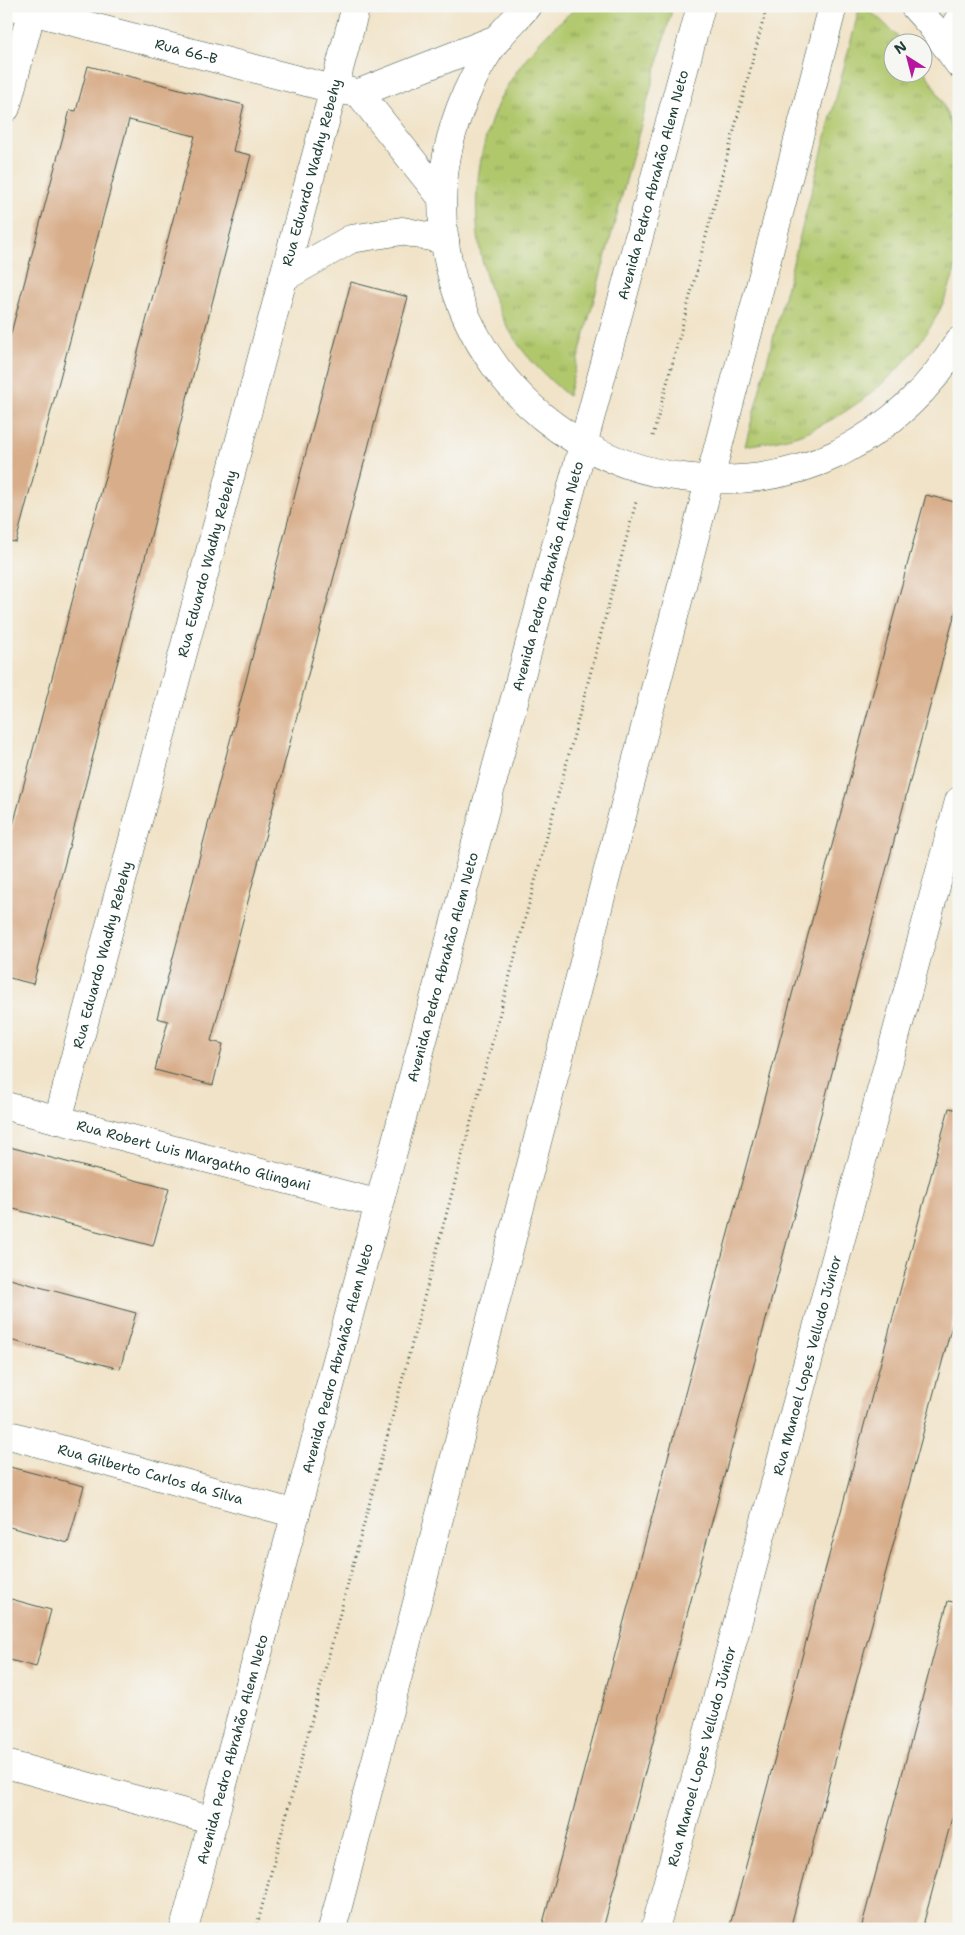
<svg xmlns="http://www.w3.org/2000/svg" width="965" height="1935" viewBox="0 0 965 1935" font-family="'Shantell Sans',sans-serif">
	<defs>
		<pattern id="grass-tufts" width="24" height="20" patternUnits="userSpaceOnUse" patternTransform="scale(1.25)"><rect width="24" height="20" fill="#b0c76c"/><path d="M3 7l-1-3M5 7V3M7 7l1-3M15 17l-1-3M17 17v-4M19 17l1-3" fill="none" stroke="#8fa35a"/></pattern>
	</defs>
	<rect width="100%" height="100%" fill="#f6f6f2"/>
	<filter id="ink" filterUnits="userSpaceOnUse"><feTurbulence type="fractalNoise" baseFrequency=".02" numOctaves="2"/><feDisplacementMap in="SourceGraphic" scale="10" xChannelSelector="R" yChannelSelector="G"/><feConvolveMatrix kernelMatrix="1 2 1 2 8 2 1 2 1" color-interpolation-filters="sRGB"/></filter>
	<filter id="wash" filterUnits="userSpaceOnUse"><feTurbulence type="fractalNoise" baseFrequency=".0096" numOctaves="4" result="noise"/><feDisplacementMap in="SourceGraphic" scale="20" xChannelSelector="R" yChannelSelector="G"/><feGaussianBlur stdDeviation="1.12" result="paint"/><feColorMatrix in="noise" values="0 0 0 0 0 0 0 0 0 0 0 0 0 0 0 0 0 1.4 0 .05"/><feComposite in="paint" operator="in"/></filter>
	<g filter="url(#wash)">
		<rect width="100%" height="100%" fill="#f1e3c8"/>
		<g fill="url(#grass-tufts)" stroke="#688250">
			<path d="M579,6h94l-105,390c-19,-17 -38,-34 -52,-55 -40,-61 -49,-134 -30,-204 5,-16 11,-35 20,-49 21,-35 41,-57 73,-82z"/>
			<path d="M860,6h3l19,15 21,21h-11v30h30l1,-3c17,24 31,57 35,86 2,14 1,28 1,42 0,17 2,36 0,53 -12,81 -76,147 -148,180 -20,9 -44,12 -66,16z"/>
		</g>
		<g id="blocks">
			<g fill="#d8ad8a">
				<polygon points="88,66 244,105 233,151 251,155 33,984 6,977 6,852 195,136 129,120 16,542 6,541 6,352 70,110 76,111"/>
				<polygon points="351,282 408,297 211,1041 223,1044 213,1085 155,1070 168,1021 157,1018"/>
				<polygon points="926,495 959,503 959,598 603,1929 564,1929 543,1923"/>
				<polygon points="949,1108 959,1110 959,1299 790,1929 729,1929"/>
				<polygon points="6,1146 169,1189 153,1246 6,1207"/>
				<polygon points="6,1278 136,1313 120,1369 6,1339"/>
				<polygon points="6,1466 84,1486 68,1543 6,1526"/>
				<polygon points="11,1599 51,1610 36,1667 6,1659 6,1616"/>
				<polygon points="948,1601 959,1603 959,1792 922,1929 861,1929"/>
			</g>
		</g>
	</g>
	<g filter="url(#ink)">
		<use href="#blocks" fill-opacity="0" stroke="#3e564a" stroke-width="1"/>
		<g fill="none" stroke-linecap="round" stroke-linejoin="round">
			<g stroke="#3e564a" stroke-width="29">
				<g id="minor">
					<path id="s1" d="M12,6l321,83 26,4 140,-55"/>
					<path d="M527,6c-9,11 -20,21 -29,32 -25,34 -43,76 -51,117 -29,154 80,303 235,322 53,7 108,0 157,-24 50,-26 91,-63 120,-112"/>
					<polyline points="914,6 931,25 959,64"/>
					<polyline points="954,56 956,24 959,19"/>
					<polyline points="359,93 442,198"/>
					<polyline points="6,108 33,6"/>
					<polyline points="283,278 351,239 402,231 445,240"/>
					<path id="s2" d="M6,1106l374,98"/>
					<path id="s3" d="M58,1120l298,-1114"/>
					<path id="s4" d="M6,1434l290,80"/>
					<polyline points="6,1764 214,1821"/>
					<path id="s5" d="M655,1929l304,-1128"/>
				</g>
			</g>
			<g stroke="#3e564a" stroke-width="29">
				<g id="tertiary">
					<path id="s6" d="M184,1929l517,-1923"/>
					<polyline points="332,1929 833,6"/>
				</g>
			</g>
			<g stroke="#3e564a" stroke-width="3" stroke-dasharray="1 4" stroke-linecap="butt">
				<polyline points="653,436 767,6"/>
				<polyline points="256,1929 636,502"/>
			</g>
			<use href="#minor" stroke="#fff" stroke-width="28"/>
			<use href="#tertiary" stroke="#fff" stroke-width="28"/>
		</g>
	</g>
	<g text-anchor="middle" stroke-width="5" stroke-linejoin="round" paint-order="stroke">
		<g font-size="14" fill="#1f3d34" stroke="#f6f6f2">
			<text dy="5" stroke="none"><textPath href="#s1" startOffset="180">Rua 66-B</textPath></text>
			<text dy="5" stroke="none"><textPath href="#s3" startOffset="981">Rua Eduardo Wadhy Rebehy</textPath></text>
			<text dy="5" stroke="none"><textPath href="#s6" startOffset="1806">Avenida Pedro Abrahão Alem Neto</textPath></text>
			<text dy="5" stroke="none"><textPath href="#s3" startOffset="576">Rua Eduardo Wadhy Rebehy</textPath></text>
			<text dy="5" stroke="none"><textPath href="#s6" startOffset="1401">Avenida Pedro Abrahão Alem Neto</textPath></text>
			<text dy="5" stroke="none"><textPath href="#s3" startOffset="171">Rua Eduardo Wadhy Rebehy</textPath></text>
			<text dy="5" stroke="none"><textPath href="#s6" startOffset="996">Avenida Pedro Abrahão Alem Neto</textPath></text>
			<text dy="5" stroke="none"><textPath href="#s2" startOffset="194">Rua Robert Luis Margatho Glingani</textPath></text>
			<text dy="5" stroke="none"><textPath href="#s6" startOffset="591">Avenida Pedro Abrahão Alem Neto</textPath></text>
			<text dy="5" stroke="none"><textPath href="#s5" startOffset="584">Rua Manoel Lopes Velludo Júnior</textPath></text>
			<text dy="5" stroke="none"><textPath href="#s4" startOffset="150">Rua Gilberto Carlos da Silva</textPath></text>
			<text dy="5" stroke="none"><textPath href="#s6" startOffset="186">Avenida Pedro Abrahão Alem Neto</textPath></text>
			<text dy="5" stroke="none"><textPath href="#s5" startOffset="179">Rua Manoel Lopes Velludo Júnior</textPath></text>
		</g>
	</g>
	<rect width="965" height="1935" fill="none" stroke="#f6f6f2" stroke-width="25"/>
	<g transform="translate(908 58) rotate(324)"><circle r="24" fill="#f6f6f2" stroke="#a0aca6"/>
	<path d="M0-4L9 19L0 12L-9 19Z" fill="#b5179e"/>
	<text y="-8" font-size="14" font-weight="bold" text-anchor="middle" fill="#1f3d34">N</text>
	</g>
</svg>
